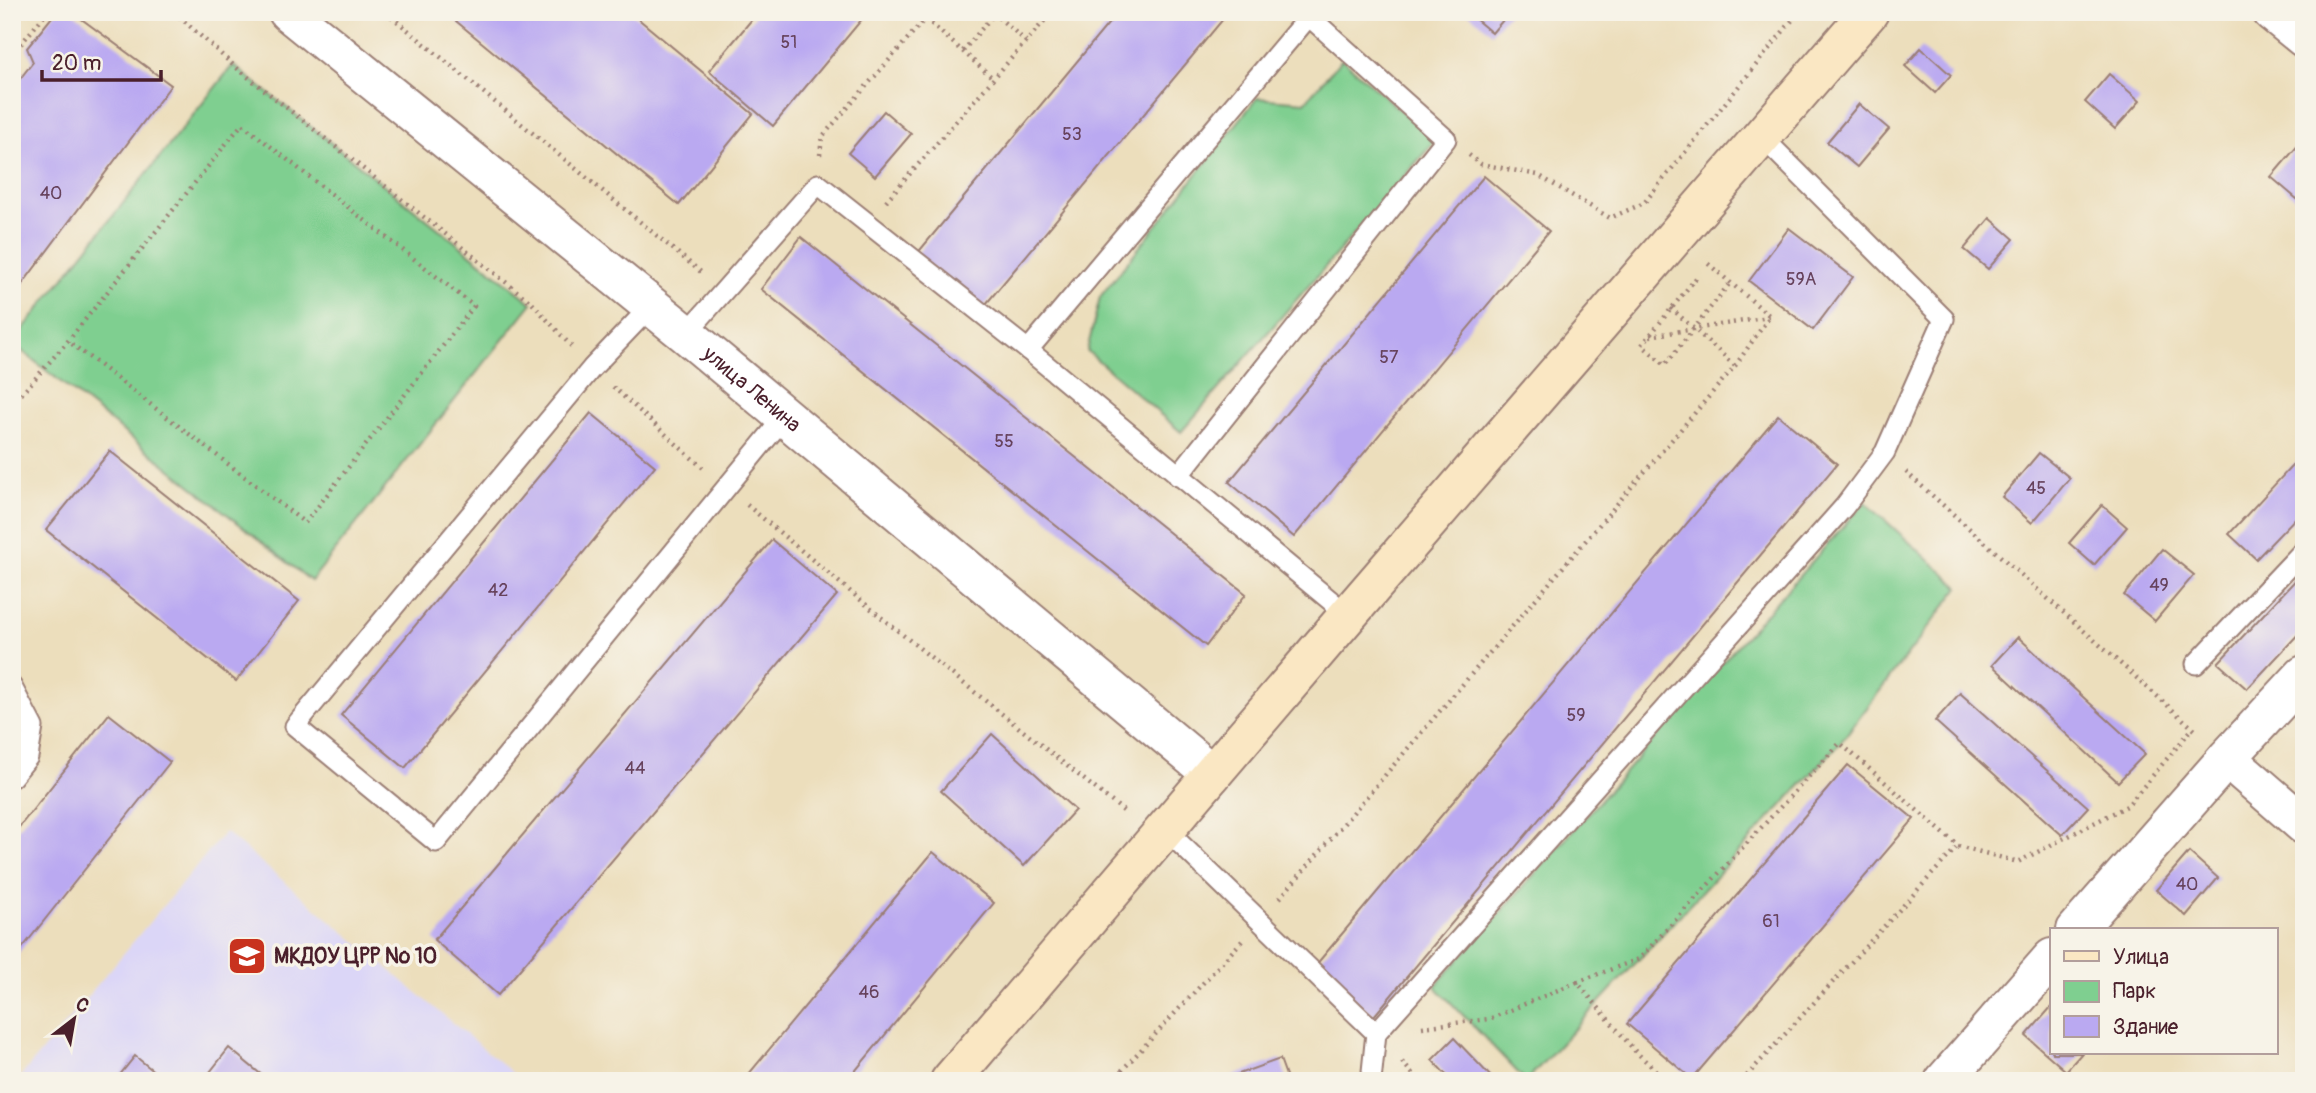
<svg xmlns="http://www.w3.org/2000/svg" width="2316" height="1093" viewBox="0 0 2316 1093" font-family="Pangolin,sans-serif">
	<rect width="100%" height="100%" fill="#f7f3e8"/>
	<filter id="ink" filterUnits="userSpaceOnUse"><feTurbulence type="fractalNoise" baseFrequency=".0143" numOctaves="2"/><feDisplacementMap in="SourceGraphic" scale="14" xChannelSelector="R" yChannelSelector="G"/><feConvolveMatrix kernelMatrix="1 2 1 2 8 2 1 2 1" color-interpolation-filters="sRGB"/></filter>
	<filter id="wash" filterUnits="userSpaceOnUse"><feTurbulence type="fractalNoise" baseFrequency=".00686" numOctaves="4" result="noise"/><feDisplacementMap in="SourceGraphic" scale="28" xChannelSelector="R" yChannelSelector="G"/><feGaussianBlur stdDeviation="1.57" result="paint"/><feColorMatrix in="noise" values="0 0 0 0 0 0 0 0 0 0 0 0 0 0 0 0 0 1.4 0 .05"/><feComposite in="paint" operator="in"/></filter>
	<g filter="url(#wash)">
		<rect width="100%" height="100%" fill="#ecdebc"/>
		<polygon fill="#dbd6f7" points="225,832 522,1081 17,1081"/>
		<g fill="#7fcf90" stroke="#64775e" stroke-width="2">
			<polygon points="1342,59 1435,141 1181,432 1087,351 1100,297 1257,98 1305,102"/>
			<polygon points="233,65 532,303 311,581 12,343"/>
			<polygon points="1865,502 1959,587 1840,743 1526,1081 1435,986"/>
		</g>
		<g id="blocks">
			<g fill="#baa9f1">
				<polygon points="56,12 72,12 171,85 12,298 12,89 33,62 27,48"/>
				<polygon points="445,12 630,12 753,114 679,205"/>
				<polygon points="758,12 868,12 773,126 709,71"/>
				<polygon points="1118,12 1229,12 981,310 916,255"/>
				<polygon points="1467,12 1510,12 1492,33"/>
				<polygon points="1921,48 1951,75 1935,93 1905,66"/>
				<polygon points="2109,74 2140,101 2115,129 2085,102"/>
				<polygon points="1859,104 1889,129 1857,167 1827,142"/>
				<polygon points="884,111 911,134 875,176 848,153"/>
				<polygon points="2301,142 2304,145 2304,205 2271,177"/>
				<polygon points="1484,176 1549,231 1294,537 1229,482"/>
				<polygon points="1990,218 2014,239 1988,269 1964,249"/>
				<polygon points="1789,228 1853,277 1813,330 1749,281"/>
				<polygon points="801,237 1246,594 1206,646 761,289"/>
				<polygon points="591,413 655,466 405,768 341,715"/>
				<polygon points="1778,415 1837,464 1374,1016 1315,966"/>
				<polygon points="110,451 299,601 236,681 46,530"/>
				<polygon points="2039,453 2070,478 2032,523 2002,497"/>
				<polygon points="2304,453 2304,509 2256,559 2229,534"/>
				<polygon points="2102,505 2127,527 2094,565 2069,543"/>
				<polygon points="772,540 837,595 498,995 434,940"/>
				<polygon points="2162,549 2194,575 2155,621 2124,595"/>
				<polygon points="2304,571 2304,628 2247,689 2218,663"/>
				<polygon points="2018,637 2145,754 2118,782 1992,665"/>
				<polygon points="1960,693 2088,807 2062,835 1935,721"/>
				<polygon points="109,714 170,762 12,961 12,836"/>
				<polygon points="992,734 1075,810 1024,866 941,791"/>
				<polygon points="1848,765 1914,819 1692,1079 1627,1024"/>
				<polygon points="933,852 994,903 847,1081 743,1081"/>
				<polygon points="2189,852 2218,878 2186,916 2156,890"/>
				<polygon points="2052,1006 2052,1053 2082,1053 2066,1071 2026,1036"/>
				<polygon points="1454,1038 1494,1080 1493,1081 1452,1081 1432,1060"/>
				<polygon points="229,1048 269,1081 203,1081"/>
				<polygon points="135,1056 166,1081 115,1081"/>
				<polygon points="1280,1059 1288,1081 1222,1081 1222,1080"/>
			</g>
		</g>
	</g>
	<g filter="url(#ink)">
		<use href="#blocks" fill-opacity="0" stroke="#9b7e74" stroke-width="2"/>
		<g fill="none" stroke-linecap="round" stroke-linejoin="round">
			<g stroke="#9b7e74" stroke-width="23">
				<g id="lane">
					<polyline points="652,305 592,368 295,726 436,842 785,416"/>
					<polyline points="686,334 818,184 1028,350 1348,615"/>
					<polyline points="1028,350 1309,16"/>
					<polyline points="1178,476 1446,139 1304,12"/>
					<polyline points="2196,664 2304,550"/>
					<polyline points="12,687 33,727 28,757 12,777"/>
					<polyline points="1165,829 1376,1033 1844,507 1885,452 1944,319 1762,137"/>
					<polyline points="1371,1081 1376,1033"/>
				</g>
			</g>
			<g stroke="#9b7e74" stroke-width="42">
				<g id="street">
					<path id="s1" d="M288,12l398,322 526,440"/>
					<polyline points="2272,12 2304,38"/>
					<polyline points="2227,758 2304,825"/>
					<polyline points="2076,930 2227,758 2304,675"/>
					<polyline points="1944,1081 2052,958"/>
				</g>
			</g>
			<g stroke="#9b7e74" stroke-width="42">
				<polyline id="secondary" points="950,1081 1348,615 1869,12"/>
			</g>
			<g stroke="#9b7e74" stroke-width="4.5" stroke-dasharray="2 5" stroke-linecap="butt">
				<polyline points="174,12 233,65 532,303 572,347"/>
				<polyline points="386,12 702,273"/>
				<polyline points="993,13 1026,41"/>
				<polyline points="926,19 994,79"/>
				<polyline points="963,51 994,14"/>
				<polyline points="12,55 47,12"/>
				<polyline points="820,155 822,137 931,12"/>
				<polyline points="1469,155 1481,164 1538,175 1610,218 1644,203 1799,12"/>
				<polyline points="886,201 1052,12"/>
				<polyline points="1696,278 1642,345 1665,365 1730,283"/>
				<polyline points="1671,308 1735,366"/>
				<polyline points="1650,336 1769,317"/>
				<polyline points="613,387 703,468"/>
				<polyline points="12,405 68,341 242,124 474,306 305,523 68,341"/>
				<polyline points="1906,472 2195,730"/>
				<polyline points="747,505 888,623 1126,813"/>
				<polyline points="1280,898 1735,366 1770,316 1706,262"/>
				<polyline points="1577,982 1639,959 1840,743 1958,846 2018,862 2127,806 2193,728"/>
				<polyline points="1422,1027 1489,1019 1577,982 1635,1051 1667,1081"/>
				<polyline points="1402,1062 1419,1081"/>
				<polyline points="1112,1081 1242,941"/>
				<polyline points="1742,1081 1958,846"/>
			</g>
			<use href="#lane" stroke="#fff" stroke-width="19"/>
			<use href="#street" stroke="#fff" stroke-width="38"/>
			<use href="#secondary" stroke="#fae7c3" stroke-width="38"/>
		</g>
	</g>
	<defs>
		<g id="school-square" transform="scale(2.0125)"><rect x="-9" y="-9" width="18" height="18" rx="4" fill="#c8321e" stroke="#f7f3e8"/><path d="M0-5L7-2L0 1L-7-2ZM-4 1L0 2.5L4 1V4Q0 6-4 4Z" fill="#fff"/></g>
	</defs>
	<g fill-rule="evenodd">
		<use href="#school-square" x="247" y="956"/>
	</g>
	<g text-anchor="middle" stroke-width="7" stroke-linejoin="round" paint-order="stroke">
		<g font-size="18" fill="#66425c">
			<text x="789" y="48">51</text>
			<text x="1072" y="140">53</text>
			<text x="51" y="199">40</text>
			<text x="1801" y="285">59А</text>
			<text x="1389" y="363">57</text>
			<text x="1004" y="447">55</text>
			<text x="2036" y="494">45</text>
			<text x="2159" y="591">49</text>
			<text x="498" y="596">42</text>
			<text x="1576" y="721">59</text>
			<text x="635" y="774">44</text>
			<text x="2187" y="890">40</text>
			<text x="1771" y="927">61</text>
			<text x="869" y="998">46</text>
		</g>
		<g font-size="21" fill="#4a1f2b" stroke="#f7f3e8">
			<text dy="7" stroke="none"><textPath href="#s1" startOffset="598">улица Ленина</textPath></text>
		</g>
		<g font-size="21" font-weight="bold" fill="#4a1f2b" stroke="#f7f3e8" text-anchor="start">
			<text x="274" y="963">МКДОУ ЦРР № 10</text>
		</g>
	</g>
	<rect width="2316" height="1093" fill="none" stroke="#f7f3e8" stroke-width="42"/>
	<rect x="2050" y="928" width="228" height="126" fill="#f7f3e8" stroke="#b29e9c" stroke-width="2"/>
	<rect x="2064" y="951" width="35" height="10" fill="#fae7c3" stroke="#b29e9c" stroke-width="2"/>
	<text x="2113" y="964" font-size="21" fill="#4a1f2b">Улица</text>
	<rect x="2064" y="981" width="35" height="21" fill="#7fcf90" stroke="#b29e9c" stroke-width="2"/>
	<text x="2113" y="998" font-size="21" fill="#4a1f2b">Парк</text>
	<rect x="2064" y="1016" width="35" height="21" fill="#baa9f1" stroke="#b29e9c" stroke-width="2"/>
	<text x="2113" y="1034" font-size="21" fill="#4a1f2b">Здание</text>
	<g transform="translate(74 1019) rotate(31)" stroke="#f7f3e8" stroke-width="5" paint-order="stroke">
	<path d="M0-5L12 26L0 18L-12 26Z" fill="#4a1f2b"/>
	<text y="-10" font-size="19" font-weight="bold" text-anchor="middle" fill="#4a1f2b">С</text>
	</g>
	<path d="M42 70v10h119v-10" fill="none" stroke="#4a1f2b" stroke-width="3.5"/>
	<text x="52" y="70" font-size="21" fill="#4a1f2b" stroke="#f7f3e8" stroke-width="5" paint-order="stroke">20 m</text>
</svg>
